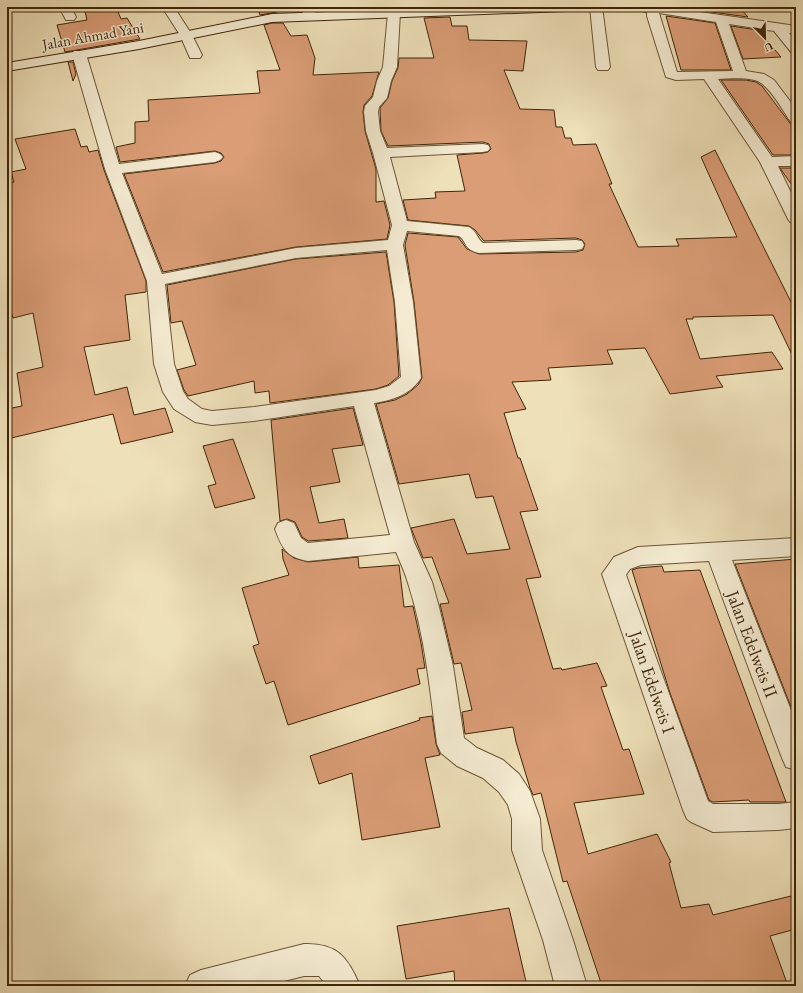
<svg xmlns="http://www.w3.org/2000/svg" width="803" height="993" viewBox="0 0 803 993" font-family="'EB Garamond',serif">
	<rect width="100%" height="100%" fill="#eee0b9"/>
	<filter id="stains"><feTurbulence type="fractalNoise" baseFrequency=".005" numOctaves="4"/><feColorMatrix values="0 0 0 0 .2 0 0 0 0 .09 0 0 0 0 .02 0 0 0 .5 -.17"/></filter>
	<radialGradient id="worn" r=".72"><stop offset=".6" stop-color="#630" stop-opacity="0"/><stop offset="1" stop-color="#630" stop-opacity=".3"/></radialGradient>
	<g fill="#da9d76" stroke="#3f2509">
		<polygon points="84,7 116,7 121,19 127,18 140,39 65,52 57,25 87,20"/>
		<polygon points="257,7 274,7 277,12 260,15"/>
		<polygon points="675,7 739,7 748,17"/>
		<polygon points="666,16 715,23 731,70 681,70"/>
		<polygon points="450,17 452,26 467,26 469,40 527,41 523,71 504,70 520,109 554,110 556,127 562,127 565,138 571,138 573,145 596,144 612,184 609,184 638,247 679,246 676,239 737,237 701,157 715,150 796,312 796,363 773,315 693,317 693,319 686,319 700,359 772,352 783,369 716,376 723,387 670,394 645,348 607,350 613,364 548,368 551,380 512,382 526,409 504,413 518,458 520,458 538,510 520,512 541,577 526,579 553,669 561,668 562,670 597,663 607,686 601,687 623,750 629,749 644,794 574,803 588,854 657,834 671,862 669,863 681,908 709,904 713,915 791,896 796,906 796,929 770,936 788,986 602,986 567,881 563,882 541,793 533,795 530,788 516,742 513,727 465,734 462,712 472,710 461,663 454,664 440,604 449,603 432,557 423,558 411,528 454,519 467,554 510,549 493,496 476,498 469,474 399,484 376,404 395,400 407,394 418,385 422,378 414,302 405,245 408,233 458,237 467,249 479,254 576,252 583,250 585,244 582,240 576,238 484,241 475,230 469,226 408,220 403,200 436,198 435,192 465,191 457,155 483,153 488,152 491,149 489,144 483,142 388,146 381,131 380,108 388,98 392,81 398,68 399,58 434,58 424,18"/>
		<polygon points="272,23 283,23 291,36 307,35 315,58 313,75 379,72 372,96 364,105 363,112 365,131 376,169 376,202 384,201 390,225 387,239 296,247 163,272 124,174 215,163 221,161 224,157 221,153 215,151 120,162 116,147 135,143 135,122 149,121 148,100 260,93 257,71 280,70 264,25"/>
		<polygon points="731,26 758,30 781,57 743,59"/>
		<polygon points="68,62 73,62 76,74 73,81"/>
		<polygon points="721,80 746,80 756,82 762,86 796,131 796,155 773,155"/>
		<polygon points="75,129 81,147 87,146 89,152 98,150 104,170 146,281 146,292 125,295 130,340 84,347 95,395 127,387 134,415 165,408 173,432 121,444 113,414 7,439 7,409 22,406 17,373 43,367 33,313 13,318 7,297 7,183 14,182 11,172 26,169 15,139"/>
		<polygon points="780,168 796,168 796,191 782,171"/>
		<polygon points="386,252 394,302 399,376 388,385 376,389 270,403 269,391 255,393 254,381 188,396 184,390 177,370 196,365 182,321 171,323 167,285 296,259"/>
		<polygon points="353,408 363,445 332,449 340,482 310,487 319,523 344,519 348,538 308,541 302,537 295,522 287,519 280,521 271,420"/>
		<polygon points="233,439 255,498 215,508 208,486 216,484 203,446"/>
		<polygon points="282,549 294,558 308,562 358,557 359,568 399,565 404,607 413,606 421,643 425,668 417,669 420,684 288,725 274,681 266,684 253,646 259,644 242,588 289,575 283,559"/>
		<polygon points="796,559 796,717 795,717 735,564"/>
		<polygon points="662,566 664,572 700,570 786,802 750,802 749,800 713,802 709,800 670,693 632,570 638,568"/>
		<polygon points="432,716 436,744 440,755 425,758 440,827 362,840 352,773 319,784 310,756 420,720 419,718"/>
		<polygon points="509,908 527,986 455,986 454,971 406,979 397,926"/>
	</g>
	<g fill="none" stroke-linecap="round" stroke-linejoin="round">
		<g stroke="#6b5435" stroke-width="2">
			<g id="street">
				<polygon points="59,7 71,7 76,17 74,20 66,20"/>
				<polygon points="162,7 174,7 192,35 202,55 200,58 190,58 180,35"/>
				<path d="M299,7h12l6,8 -2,3c-9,2 -11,-4 -16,-11z"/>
				<polygon points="590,7 602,7 610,67 608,70 598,70 596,67"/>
				<path d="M634,7h31l131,19v8l-7,-1 7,8v12l-5,-1 -17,-21 -45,-7 17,47 18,3 10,6 22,29v14l-5,-1c-8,-11 -19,-32 -30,-39 -11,-7 -31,-4 -43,-4l54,78 24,-1v10h-18l18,37v21l-6,-2 -2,-3 -28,-57 -56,-83 -28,1 -10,-3 -19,-61v-4l-11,-2zM659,13l57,9 17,49 -56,1z"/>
				<path d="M394,9l4,1 2,3 -3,54 -6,14 -4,17 -8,9 -1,5 2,19 7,17 96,-4 5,1 2,3 -2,3 -5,1 -93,5 17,64 62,6c9,5 7,11 14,16l93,-3 6,1 2,4 -2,4 -6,1 -97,3c-16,-4 -11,-10 -20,-17l-52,-5 -4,14 10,57 8,76c-11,17 -28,22 -47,25l40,139 18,40 7,25 14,59 11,72 13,10 26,12 16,14 11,17 10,28 2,31 31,90 14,46h-32l-12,-46 -31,-90v-31l-4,-14 -9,-13 -16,-14 -26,-12 -16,-13 -4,-9c-7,-54 -12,-109 -29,-161 -3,-11 -8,-21 -12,-31l-88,9c-22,-4 -26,-13 -33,-32l3,-6 8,-3 8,3 7,15 7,5 82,-8 -36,-129 -100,15 -42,4 -17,-3 -21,-13 -11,-17 -9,-28 -7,-83 -42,-112 -33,-115 2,-3h10l2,3 33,110 96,-12 5,2 3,3 -3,3 -5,2 -93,11 40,101 134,-26 92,-8 4,-15 -19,-72 -7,-22 -2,-19 1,-6 8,-9 4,-16 6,-14 5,-54 2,-3zM387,250l8,52 6,75 -12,9 -13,4 -122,17 -42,4 -10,-2 -14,-10 -5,-8 -9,-27 -9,-80 131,-26z"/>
				<polygon points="796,538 796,556 732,560 796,723 796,770 786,767 782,758 709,561 641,565 630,569 626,575 708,801 713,804 778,804 796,802 796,828 778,830 713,832 691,822 687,819 683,810 602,574 614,557 638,547"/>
				<path d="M304,944c33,-1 44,13 56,42h-33l-8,-10h-15l-40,10h-79l5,-11 11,-5z"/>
			</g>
		</g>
		<g stroke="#3f2509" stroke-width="2">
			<polygon id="secondary" points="468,7 572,7 570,10 566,11 272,22 139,49 7,71 7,63 139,41 272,14"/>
		</g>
		<use href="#street" fill="#f4ebd2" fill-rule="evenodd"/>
		<use href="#secondary" fill="#f4ebd2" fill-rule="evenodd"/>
	</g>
	<g text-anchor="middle" stroke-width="3" stroke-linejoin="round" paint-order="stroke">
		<g font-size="15" fill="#3f2509" stroke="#f4ebd2">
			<text transform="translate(93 36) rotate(-10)" y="5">Jalan Ahmad Yani</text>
		</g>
		<g font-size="18" fill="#3f2509" stroke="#f4ebd2">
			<text transform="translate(752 644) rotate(69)" y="6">Jalan Edelweis II</text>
			<text transform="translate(652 682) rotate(71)" y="6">Jalan Edelweis I</text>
		</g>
	</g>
	<rect width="803" height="993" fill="none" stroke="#eee0b9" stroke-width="24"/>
	<rect x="8" y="8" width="787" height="977" fill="none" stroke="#3f2509" stroke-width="2"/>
	<rect x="12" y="12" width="779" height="969" fill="none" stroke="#3f2509"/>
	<g transform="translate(765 38) rotate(157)" stroke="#f4ebd2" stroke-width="3" paint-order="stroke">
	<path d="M0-3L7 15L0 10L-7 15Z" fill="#3f2509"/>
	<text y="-6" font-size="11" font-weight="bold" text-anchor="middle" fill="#3f2509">U</text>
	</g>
	<rect width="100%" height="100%" filter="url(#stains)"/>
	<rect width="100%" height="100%" fill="url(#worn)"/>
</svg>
